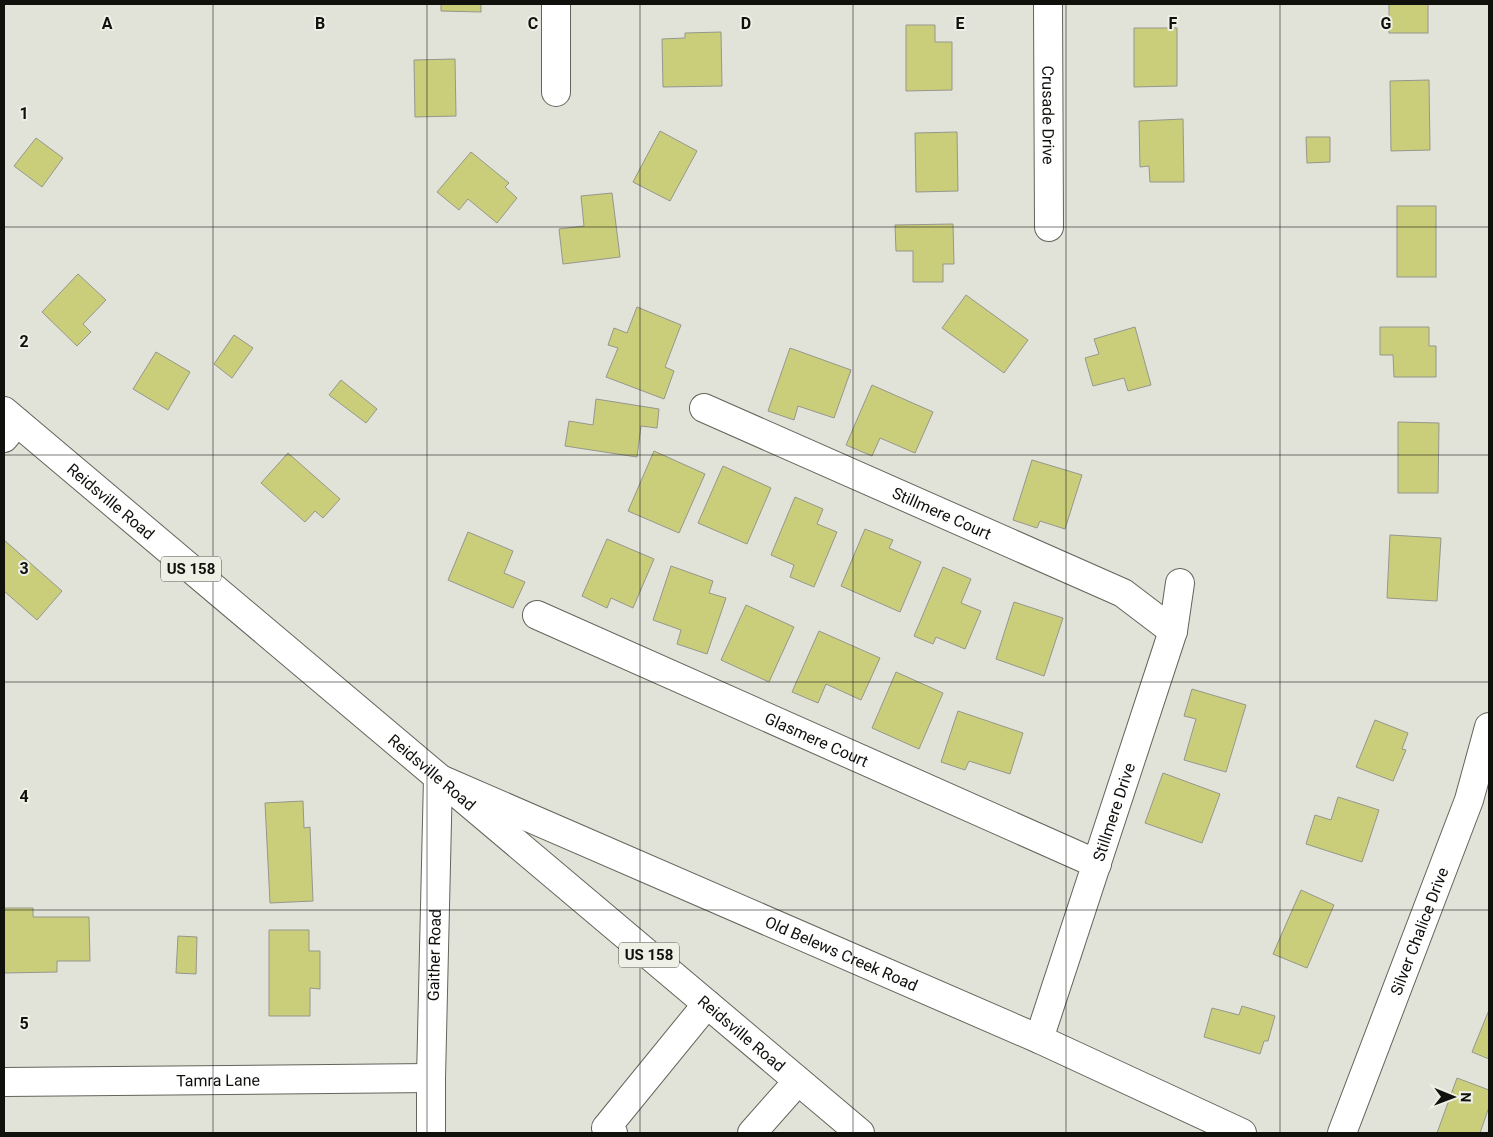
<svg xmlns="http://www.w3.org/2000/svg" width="1493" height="1137" viewBox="0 0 1493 1137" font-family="Roboto,sans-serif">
	<rect width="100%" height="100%" fill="#e1e2d8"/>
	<g fill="#cace7a" stroke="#96978d">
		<polygon points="441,4 481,4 481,12 441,11"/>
		<rect x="1389" y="4" width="39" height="29"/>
		<polygon points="906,25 935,25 935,42 952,42 952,90 906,91"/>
		<polygon points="1134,28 1177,28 1177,86 1134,87"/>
		<polygon points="721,32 722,86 663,87 662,39 685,38 685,33"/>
		<polygon points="455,59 456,116 415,117 414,60"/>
		<polygon points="1429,80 1430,150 1391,151 1390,81"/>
		<polygon points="1183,119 1184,182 1150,182 1149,166 1140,167 1139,121"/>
		<polygon points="660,131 697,151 670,201 633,182"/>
		<polygon points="957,132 958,191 916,192 915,133"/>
		<polygon points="1306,137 1330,137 1330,162 1307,163"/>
		<polygon points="36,138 63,158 42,187 14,166"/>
		<polygon points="471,152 509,183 505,187 517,198 497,223 468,199 459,210 437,192"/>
		<polygon points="612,193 620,257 563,264 559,229 584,226 581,196"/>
		<rect x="1397" y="206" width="39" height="71"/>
		<polygon points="953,224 954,264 943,264 943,282 913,282 913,251 896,251 895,225"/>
		<polygon points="78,274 106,300 83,324 91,332 77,346 42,312"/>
		<polygon points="966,295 1028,340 1004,373 942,328"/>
		<polygon points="637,307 681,325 665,367 674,371 664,399 606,377 618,348 608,345 614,328 627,333"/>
		<polygon points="1135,327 1151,385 1128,391 1124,378 1093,386 1085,358 1099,354 1094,339"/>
		<polygon points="1380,327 1429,327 1429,346 1436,346 1436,377 1394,377 1393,355 1380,355"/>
		<polygon points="234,335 253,348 232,378 214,364"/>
		<polygon points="790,348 851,370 834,418 798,406 794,420 768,411"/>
		<polygon points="156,352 190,372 168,410 133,389"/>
		<polygon points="341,380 377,409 366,423 329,395"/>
		<polygon points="872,385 933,412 915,453 880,438 872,456 846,445"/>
		<polygon points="596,399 659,409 657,428 641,426 637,457 565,446 569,421 593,425"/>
		<polygon points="1398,422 1439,423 1438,493 1398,493"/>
		<polygon points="654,451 705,474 679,533 628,511"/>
		<polygon points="288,453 340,499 323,518 315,511 305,522 261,483"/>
		<polygon points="1032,460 1082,475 1065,529 1040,521 1037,528 1013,520"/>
		<polygon points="723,466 771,488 747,544 698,523"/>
		<polygon points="795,497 823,509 817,524 837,532 814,587 790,577 794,565 771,555"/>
		<polygon points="865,529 893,540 889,548 921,562 900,612 841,586"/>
		<polygon points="468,532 513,551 504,573 525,582 513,608 448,580"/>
		<polygon points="1390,535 1441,538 1437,601 1387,598"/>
		<polygon points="607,539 654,559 633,608 611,598 607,608 582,596"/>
		<polygon points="4,540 62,591 37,620 4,591"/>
		<polygon points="671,566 713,581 709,593 726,598 707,654 677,644 681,630 653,620"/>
		<polygon points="943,567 971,579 961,603 981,611 965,649 936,637 933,644 914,636"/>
		<polygon points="1014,602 1063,618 1044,676 996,659"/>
		<polygon points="746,605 794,627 769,682 721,660"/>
		<polygon points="819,631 880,658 861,700 826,684 818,703 792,692"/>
		<polygon points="896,672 943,693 919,749 872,728"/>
		<polygon points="1192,689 1246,705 1226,772 1184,760 1196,719 1184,716"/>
		<polygon points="958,711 1023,733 1010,774 969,761 965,770 941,762"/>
		<polygon points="1375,720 1408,733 1402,749 1406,750 1393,781 1356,767"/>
		<polygon points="1163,773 1220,794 1202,843 1145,823"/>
		<polygon points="1338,797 1379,810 1362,862 1306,844 1315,815 1331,820"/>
		<polygon points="303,801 304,828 310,827 313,901 270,903 265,803"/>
		<polygon points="1301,890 1334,905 1307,968 1273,954"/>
		<polygon points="4,908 33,908 33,917 89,917 90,961 57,961 57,972 4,973"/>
		<polygon points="269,930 309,930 309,951 320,951 320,989 310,988 310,1016 269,1016"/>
		<polygon points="178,936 197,937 196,974 176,973"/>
		<polygon points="1242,1006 1275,1016 1268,1041 1264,1041 1260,1054 1204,1037 1212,1008 1239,1015"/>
		<polygon points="1489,1010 1489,1059 1472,1052"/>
		<polygon points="1457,1078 1489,1090 1489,1107 1480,1133 1437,1133"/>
	</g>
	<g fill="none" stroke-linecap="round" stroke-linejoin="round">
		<g stroke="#63645b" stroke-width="30">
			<g id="minor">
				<polyline points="556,4 556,92"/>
				<path id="s1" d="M1048,4l1,223"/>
				<path id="s2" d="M704,408l419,185 50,38"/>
				<polyline points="4,438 17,422"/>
				<path id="s3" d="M537,615l560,249"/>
				<path id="s4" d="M1039,1039l134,-408 7,-48"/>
				<path id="s5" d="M4,1082l427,-4"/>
				<path id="s6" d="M431,1133v-55l7,-300 601,261 203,94"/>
				<polyline points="613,1133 606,1128 707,1004"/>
				<polyline points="752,1133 798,1081"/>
				<path id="s7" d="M1342,1133l127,-333 20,-73"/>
			</g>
		</g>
		<g stroke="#63645b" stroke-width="30">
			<g id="highway">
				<path id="s8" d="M4,411l856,722"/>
			</g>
		</g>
		<use href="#minor" stroke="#fff" stroke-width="28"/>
		<use href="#highway" stroke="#fff" stroke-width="28"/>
	</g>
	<path fill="none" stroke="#10100d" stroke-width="1" stroke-opacity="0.55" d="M213,4v1129M427,4v1129M640,4v1129M853,4v1129M1066,4v1129M1280,4v1129M4,227h1485M4,455h1485M4,682h1485M4,910h1485"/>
	<g text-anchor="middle" stroke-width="4" stroke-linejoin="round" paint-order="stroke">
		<g fill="#eeefe5" stroke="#53534e" stroke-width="1">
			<rect x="161" y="556.5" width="60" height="25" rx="4"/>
			<rect x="619" y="942.5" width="60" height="25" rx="4"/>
		</g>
		<g font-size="15" font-weight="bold" fill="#10100d">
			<text x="191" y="574">US 158</text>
			<text x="649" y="960">US 158</text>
		</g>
		<g font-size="16" fill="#10100d" stroke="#eeefe5">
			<text dy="6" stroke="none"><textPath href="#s1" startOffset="111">Crusade Drive</textPath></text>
			<text dy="6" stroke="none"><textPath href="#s8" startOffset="140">Reidsville Road</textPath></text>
			<text dy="6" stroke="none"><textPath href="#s2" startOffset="260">Stillmere Court</textPath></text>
			<text dy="6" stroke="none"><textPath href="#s3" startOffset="306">Glasmere Court</textPath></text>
			<text dy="6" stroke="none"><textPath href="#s8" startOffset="560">Reidsville Road</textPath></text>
			<text dy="6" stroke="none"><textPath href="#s4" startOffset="239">Stillmere Drive</textPath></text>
			<text dy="6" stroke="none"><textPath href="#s7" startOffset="216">Silver Chalice Drive</textPath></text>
			<text dy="6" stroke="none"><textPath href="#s6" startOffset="795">Old Belews Creek Road</textPath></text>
			<text dy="6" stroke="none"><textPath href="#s6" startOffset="178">Gaither Road</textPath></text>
			<text dy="6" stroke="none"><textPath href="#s8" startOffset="965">Reidsville Road</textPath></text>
			<text dy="6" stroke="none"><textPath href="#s5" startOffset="214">Tamra Lane</textPath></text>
		</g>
	</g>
	<g font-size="16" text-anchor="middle" font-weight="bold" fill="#10100d" stroke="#eeefe5" stroke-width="4" stroke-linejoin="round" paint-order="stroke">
		<text x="107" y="29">A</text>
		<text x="320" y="29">B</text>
		<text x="533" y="29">C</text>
		<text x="746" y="29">D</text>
		<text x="960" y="29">E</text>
		<text x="1173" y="29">F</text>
		<text x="1386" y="29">G</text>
		<text x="24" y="119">1</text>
		<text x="24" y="347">2</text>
		<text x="24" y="574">3</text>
		<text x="24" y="802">4</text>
		<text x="24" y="1029">5</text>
	</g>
	<rect width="1493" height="1137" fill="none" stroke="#10100d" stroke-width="10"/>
	<g transform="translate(1453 1097) rotate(91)" stroke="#eeefe5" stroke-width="4" paint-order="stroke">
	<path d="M0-4L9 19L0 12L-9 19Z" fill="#10100d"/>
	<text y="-8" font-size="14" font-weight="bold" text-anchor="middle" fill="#10100d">N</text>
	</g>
</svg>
